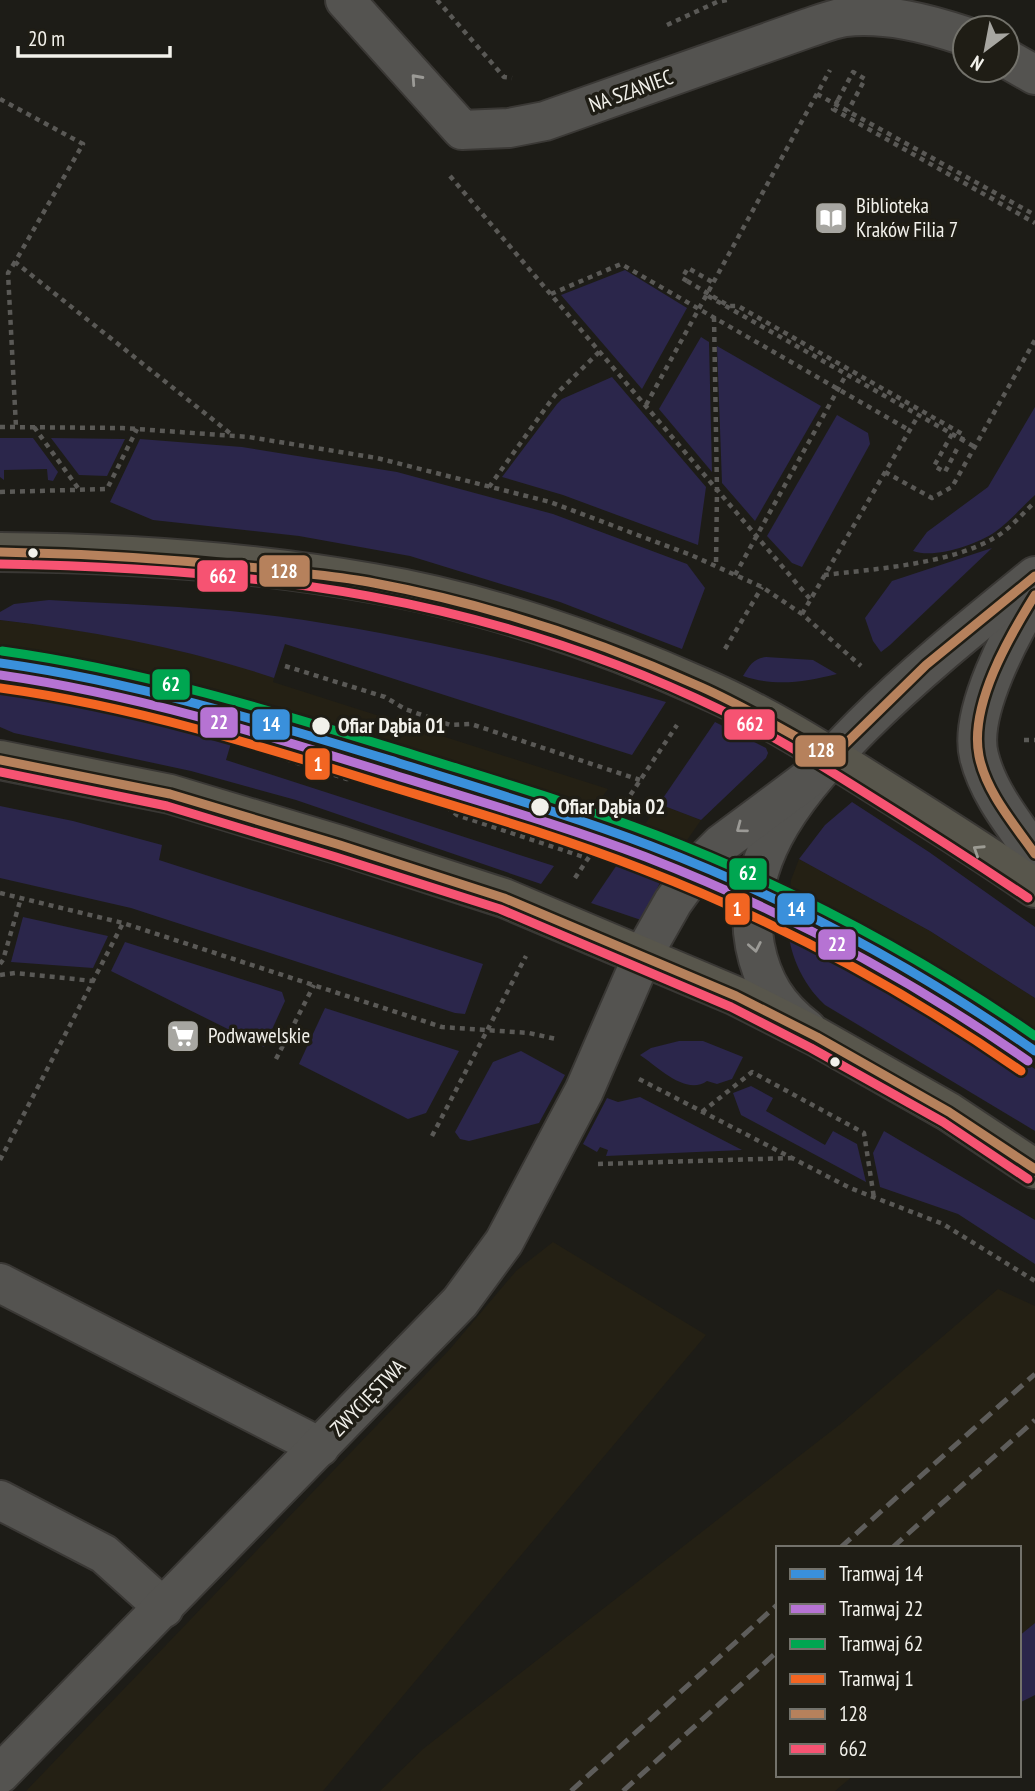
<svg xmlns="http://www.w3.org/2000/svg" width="1035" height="1791" viewBox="0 0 1035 1791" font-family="'PT Sans Narrow',sans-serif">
	<rect width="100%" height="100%" fill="#1d1c17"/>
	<g fill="#242014">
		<polygon points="0,620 64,628 135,640 237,665 274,678 273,682 608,789 577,831 237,722 236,726 175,707 91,690 0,677"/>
		<polygon points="659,804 701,820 667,869 625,853"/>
		<polygon points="799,859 930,931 1035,998 1035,1069 922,994 787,919 791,880"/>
		<polygon points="553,1242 706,1335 323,1791 26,1791 450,1349 516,1271"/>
		<polygon points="998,1289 1035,1306 1035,1623 1019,1636 1019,1548 778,1548 778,1775 854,1775 835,1791 380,1791 423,1749 843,1422"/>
	</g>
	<g fill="#2b264b">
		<polygon points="625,270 687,308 642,389 561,295"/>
		<polygon points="701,337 709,342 712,472 659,409"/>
		<polygon points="717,346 821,406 755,521 722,483"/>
		<polygon points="612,377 706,487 698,545 563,495 502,477 557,404 562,399"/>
		<path d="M1035,407v88c-13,12 -26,27 -40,37 -19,13 -61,27 -82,19l14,-19 61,-45z"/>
		<polygon points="837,415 868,433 870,444 802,567 792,563 767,536"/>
		<polygon points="0,438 33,438 58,472 53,481 48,480 47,469 4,470 4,480 0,477"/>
		<polygon points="51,438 125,439 107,476 79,475"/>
		<polygon points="140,439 242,447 397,472 553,514 687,564 705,588 682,649 560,602 410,556 299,536 153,520 110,502"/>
		<polygon points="992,548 890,645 881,652 873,641 865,618 892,581"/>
		<path d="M49,600c85,5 171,7 255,20 122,19 243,47 362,82l-34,53 -347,-111 -11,34c-89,-30 -181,-47 -274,-58v-8l14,-8z"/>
		<path d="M766,657l47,3 24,14c-33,8 -61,13 -94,2 7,-11 10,-17 23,-19z"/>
		<path d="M0,677c80,6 159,25 236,49l-10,34 328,106 -13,18 -245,-84 -105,-29 -177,-38 -14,-6z"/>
		<polygon points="715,722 766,748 768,753 766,758 701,820 659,804"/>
		<polygon points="852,802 929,852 1035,927 1035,998 930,931 799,859 825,825"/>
		<polygon points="0,806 73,821 162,845 159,860 483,964 465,1014 455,1013 131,908 0,878"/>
		<polygon points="625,853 667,869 641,920 591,903"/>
		<polygon points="23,917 108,936 93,968 11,962"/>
		<path d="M787,919l135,75 113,75v62l-210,-126c-24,-22 -37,-54 -38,-86z"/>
		<polygon points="125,942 282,992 285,1001 264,1047 111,971"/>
		<polygon points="325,1008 459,1051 426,1113 408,1119 299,1064"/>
		<path d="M679,1041h24l40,16 -11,22 -15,5 -10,-3c-21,15 -49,-14 -67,-26l11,-7z"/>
		<polygon points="521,1051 565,1075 539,1123 469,1141 460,1139 455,1132 493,1062"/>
		<polygon points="751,1086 773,1098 766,1111 825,1145 833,1131 857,1144 866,1182 741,1115 733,1093"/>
		<polygon points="640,1097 742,1150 606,1156 608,1150 600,1147 597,1152 583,1144 607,1098 618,1102"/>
		<polygon points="884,1131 1035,1220 1035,1264 958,1214 880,1187 873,1153"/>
		<polygon points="1035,1623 1035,1695 1019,1703 1019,1636"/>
	</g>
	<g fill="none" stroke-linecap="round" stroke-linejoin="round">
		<g stroke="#3a3835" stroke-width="42">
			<g id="minor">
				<path d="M345,0l117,130 47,-2 36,-7 263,-93c12,-4 25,-9 37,-11 42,-4 81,6 120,19"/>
				<polyline points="1007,59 1035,75"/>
				<path d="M1035,595c-23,36 -67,118 -56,161 9,37 35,68 56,98"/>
				<path d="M807,1029c-29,-22 -45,-47 -52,-83 -17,-90 49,-161 107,-220 54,-54 114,-102 173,-150"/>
				<polyline points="0,1283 320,1447"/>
				<polyline points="0,1500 104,1554 164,1608"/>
				<polyline points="0,1774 460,1302 504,1242 584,1091 643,955 673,902 699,866 721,844 816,773"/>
			</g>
		</g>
		<g stroke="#3a3835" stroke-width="42">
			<g id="major">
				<path d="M0,552c124,1 249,9 372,31 109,18 228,59 329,104 61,26 118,62 175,98 53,33 107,67 159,103"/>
				<polyline points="0,760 170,794 340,845 504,898 736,996 817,1037 949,1112 1035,1169"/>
			</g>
		</g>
		<g stroke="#5a5956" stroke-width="4.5" stroke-dasharray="5 5" stroke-linecap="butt">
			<polyline points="437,0 504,77 512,78"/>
			<polyline points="667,25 717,2 727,0"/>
			<polyline points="817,94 1035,215"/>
			<polyline points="0,99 83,144 15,262 231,434"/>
			<polyline points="838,100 853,72 865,79 848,111"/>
			<polyline points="450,176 810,599"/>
			<polyline points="15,262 8,273 16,427"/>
			<polyline points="687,281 682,278 688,268 714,283"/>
			<polyline points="551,294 621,264 909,430"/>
			<polyline points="708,296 975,447"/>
			<polyline points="714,317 717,490 716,566"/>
			<polyline points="646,405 830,70"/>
			<polyline points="0,427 123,428 249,437 377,458 550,502 691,555 762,587 802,614 861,666"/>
			<polyline points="34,427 78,488"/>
			<polyline points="952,434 934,466 945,472 959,445"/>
			<polyline points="885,472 932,498 952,487 1035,340"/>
			<polyline points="489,487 555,395 600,351"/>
			<polyline points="0,492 107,489 137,429"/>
			<polyline points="735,575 846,375"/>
			<path d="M824,575c51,-6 126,-11 170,-37 15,-8 28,-24 41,-36"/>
			<polyline points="802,614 918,416"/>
			<polyline points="725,649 762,587"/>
			<polyline points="285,666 385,697 405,709 450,725 471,724 640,780"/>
			<polyline points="1024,740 1035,740"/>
			<polyline points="239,744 347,779 384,778 429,793 457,815 587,858"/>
			<polyline points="575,878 677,725"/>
			<polyline points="0,893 123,923 442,1027 529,1033 556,1039"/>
			<polyline points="0,964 3,960 21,898"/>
			<polyline points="0,975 15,973 93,981"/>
			<polyline points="276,1059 314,985"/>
			<polyline points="639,1079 850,1188 943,1224 1035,1281"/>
			<polyline points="702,1112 752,1072 864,1133 874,1198"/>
			<polyline points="432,1136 526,956"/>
			<polyline points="0,1160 123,923"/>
			<polyline points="598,1164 792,1158"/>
		</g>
		<use href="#minor" stroke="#545350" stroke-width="38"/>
		<use href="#major" stroke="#58564c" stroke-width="38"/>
		<g stroke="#5e5d5b" stroke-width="5" stroke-dasharray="14 7" stroke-linecap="butt">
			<polyline points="840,1548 1035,1374"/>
			<polyline points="892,1548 1035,1420"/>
			<polyline points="571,1791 778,1604"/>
			<polyline points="623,1791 778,1651"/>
		</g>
		<g stroke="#5a5956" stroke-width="4.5" stroke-dasharray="5 5" stroke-linecap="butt">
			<polyline points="838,100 833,109 1035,223"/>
			<polyline points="687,281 729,306 738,306 964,435 959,445"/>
		</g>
		<g stroke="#1f1d15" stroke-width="14">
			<g id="bus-1">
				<path d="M0,552c95,2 190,8 285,19 30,4 60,6 89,12 113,21 223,57 327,104 45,20 88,46 131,70l94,-92 109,-89"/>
				<path d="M1035,595c-26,42 -66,110 -56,161 7,36 35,68 56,98"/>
				<polyline points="0,760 170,794 340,845 504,898 736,996 817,1037 949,1112 1035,1169"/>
			</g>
		</g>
		<g stroke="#1f1d15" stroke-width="14">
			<g id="bus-2">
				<path d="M0,564c255,4 489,33 721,146 52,25 100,55 149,86 53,33 106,67 158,102"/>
				<polyline points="0,772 167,806 336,857 500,909 731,1007 811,1048 943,1122 1028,1179"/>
			</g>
		</g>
		<use href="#bus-1" stroke="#b6815c" stroke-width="9"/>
		<use href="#bus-2" stroke="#f65372" stroke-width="9"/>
		<g stroke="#1f1d15" stroke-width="14">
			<path id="tram-1" d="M0,663c136,19 265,59 396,99 85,27 171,52 255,84 136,52 264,121 384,205"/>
		</g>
		<g stroke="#1f1d15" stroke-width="14">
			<path id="tram-2" d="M0,675c133,19 260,58 388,98 86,27 174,52 258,84 136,53 263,121 382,204"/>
		</g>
		<g stroke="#1f1d15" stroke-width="14">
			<path id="tram-3" d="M2,651c137,19 268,59 400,100 85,27 171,52 254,84 134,52 261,119 379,201"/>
		</g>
		<g stroke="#1f1d15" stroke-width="14">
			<path id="tram-4" d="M0,688c132,18 258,57 385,97 86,26 173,51 257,84 135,52 261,120 379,202"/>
		</g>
		<use href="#tram-1" stroke="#3a90db" stroke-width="9"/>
		<use href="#tram-2" stroke="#b673d3" stroke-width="9"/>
		<use href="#tram-3" stroke="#00a651" stroke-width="9"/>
		<use href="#tram-4" stroke="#f26522" stroke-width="9"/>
	</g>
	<defs><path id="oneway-chevron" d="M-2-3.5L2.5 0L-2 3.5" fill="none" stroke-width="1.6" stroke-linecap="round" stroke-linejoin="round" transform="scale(1.75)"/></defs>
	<g stroke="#9b9a96">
		<use href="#oneway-chevron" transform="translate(416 79) rotate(-132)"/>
		<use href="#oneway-chevron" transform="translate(741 828) rotate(143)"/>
		<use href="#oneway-chevron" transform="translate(755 947) rotate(79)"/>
	</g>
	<use stroke="#9d9c94" href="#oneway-chevron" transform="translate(978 850) rotate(-147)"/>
	<defs>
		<g id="library-square" transform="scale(1.75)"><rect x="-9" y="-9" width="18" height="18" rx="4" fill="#a7a6a1" stroke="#1f1d15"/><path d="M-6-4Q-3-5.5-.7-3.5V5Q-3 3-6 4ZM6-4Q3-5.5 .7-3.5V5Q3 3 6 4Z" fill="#fff"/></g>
		<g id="supermarket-square" transform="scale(1.75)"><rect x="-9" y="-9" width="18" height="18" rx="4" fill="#a7a6a1" stroke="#1f1d15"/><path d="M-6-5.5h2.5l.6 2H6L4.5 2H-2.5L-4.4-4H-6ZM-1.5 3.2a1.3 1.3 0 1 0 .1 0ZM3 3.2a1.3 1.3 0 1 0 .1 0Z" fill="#fff"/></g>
	</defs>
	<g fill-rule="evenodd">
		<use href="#library-square" x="831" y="218"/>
		<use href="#supermarket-square" x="183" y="1036"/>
	</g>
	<g fill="#f2f1eb" stroke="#1f1d15" stroke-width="2.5">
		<circle cx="33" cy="553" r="6"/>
		<circle cx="321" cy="726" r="10"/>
		<circle cx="540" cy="807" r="10"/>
		<circle cx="835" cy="1062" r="6"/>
	</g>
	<g text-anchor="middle" stroke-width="7" stroke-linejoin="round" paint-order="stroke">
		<g font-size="21" fill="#f2f1eb" stroke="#1f1d15">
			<text transform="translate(631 91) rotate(-20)" y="7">NA SZANIEC</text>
			<text transform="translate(368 1398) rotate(-46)" y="7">ZWYCIĘSTWA</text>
		</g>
		<g font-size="21" fill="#f2f1eb" stroke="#1f1d15" text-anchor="start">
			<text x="856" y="213">Biblioteka<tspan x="856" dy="24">Kraków Filia 7</tspan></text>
			<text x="208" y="1043">Podwawelskie</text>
		</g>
		<g font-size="21" font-weight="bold" fill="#f2f1eb" stroke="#1f1d15" text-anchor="start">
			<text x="338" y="733">Ofiar Dąbia 01</text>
			<text x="558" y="814">Ofiar Dąbia 02</text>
		</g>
	</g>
	<g stroke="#1f1d15" stroke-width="2.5">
		<rect x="258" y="554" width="53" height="34" rx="7" fill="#b6815c"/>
		<rect x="196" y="559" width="53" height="34" rx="7" fill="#f65372"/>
		<rect x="151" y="668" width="40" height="33" rx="7" fill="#00a651"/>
		<rect x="199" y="706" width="40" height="33" rx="7" fill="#b673d3"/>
		<rect x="723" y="708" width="53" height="33" rx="7" fill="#f65372"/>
		<rect x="251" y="708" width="40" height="33" rx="7" fill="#3a90db"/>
		<rect x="794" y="734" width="53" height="34" rx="7" fill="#b6815c"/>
		<rect x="304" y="747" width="27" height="34" rx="7" fill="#f26522"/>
		<rect x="728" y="857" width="40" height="34" rx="7" fill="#00a651"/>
		<rect x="724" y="892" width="27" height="34" rx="7" fill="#f26522"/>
		<rect x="776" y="892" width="40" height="34" rx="7" fill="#3a90db"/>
		<rect x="817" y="928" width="40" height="33" rx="7" fill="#b673d3"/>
	</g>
	<g font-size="19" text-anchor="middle" font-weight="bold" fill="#fff">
		<text x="284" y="578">128</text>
		<text x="223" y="583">662</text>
		<text x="171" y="691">62</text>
		<text x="219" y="729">22</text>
		<text x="750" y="731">662</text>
		<text x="271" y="731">14</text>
		<text x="821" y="757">128</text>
		<text x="318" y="771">1</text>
		<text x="748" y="880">62</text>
		<text x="737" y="916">1</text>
		<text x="796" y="916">14</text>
		<text x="837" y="951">22</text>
	</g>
	<rect x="776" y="1546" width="245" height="231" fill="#1f1d15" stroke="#73726b" stroke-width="2"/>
	<rect x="790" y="1569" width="35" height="10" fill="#3a90db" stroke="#73726b" stroke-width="2"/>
	<text x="839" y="1581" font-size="21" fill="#f2f1eb">Tramwaj 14</text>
	<rect x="790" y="1604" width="35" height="10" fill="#b673d3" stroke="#73726b" stroke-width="2"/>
	<text x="839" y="1616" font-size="21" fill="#f2f1eb">Tramwaj 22</text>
	<rect x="790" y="1639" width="35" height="10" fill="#00a651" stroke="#73726b" stroke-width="2"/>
	<text x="839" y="1651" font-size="21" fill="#f2f1eb">Tramwaj 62</text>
	<rect x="790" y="1674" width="35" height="10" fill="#f26522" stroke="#73726b" stroke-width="2"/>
	<text x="839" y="1686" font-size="21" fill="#f2f1eb">Tramwaj 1</text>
	<rect x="790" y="1709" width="35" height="10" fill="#b6815c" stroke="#73726b" stroke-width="2"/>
	<text x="839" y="1721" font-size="21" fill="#f2f1eb">128</text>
	<rect x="790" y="1744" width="35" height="10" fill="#f65372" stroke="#73726b" stroke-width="2"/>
	<text x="839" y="1756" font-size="21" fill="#f2f1eb">662</text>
	<g transform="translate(986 49) rotate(212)"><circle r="33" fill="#1f1d15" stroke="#73726b" stroke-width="2"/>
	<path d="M0-5L12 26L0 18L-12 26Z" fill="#a7a6a1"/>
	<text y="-10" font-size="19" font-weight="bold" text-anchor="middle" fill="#f2f1eb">N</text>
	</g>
	<path d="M18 46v10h152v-10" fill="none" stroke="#f2f1eb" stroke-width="3.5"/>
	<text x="28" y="46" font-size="21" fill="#f2f1eb" stroke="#1f1d15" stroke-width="5" paint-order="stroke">20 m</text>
</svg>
